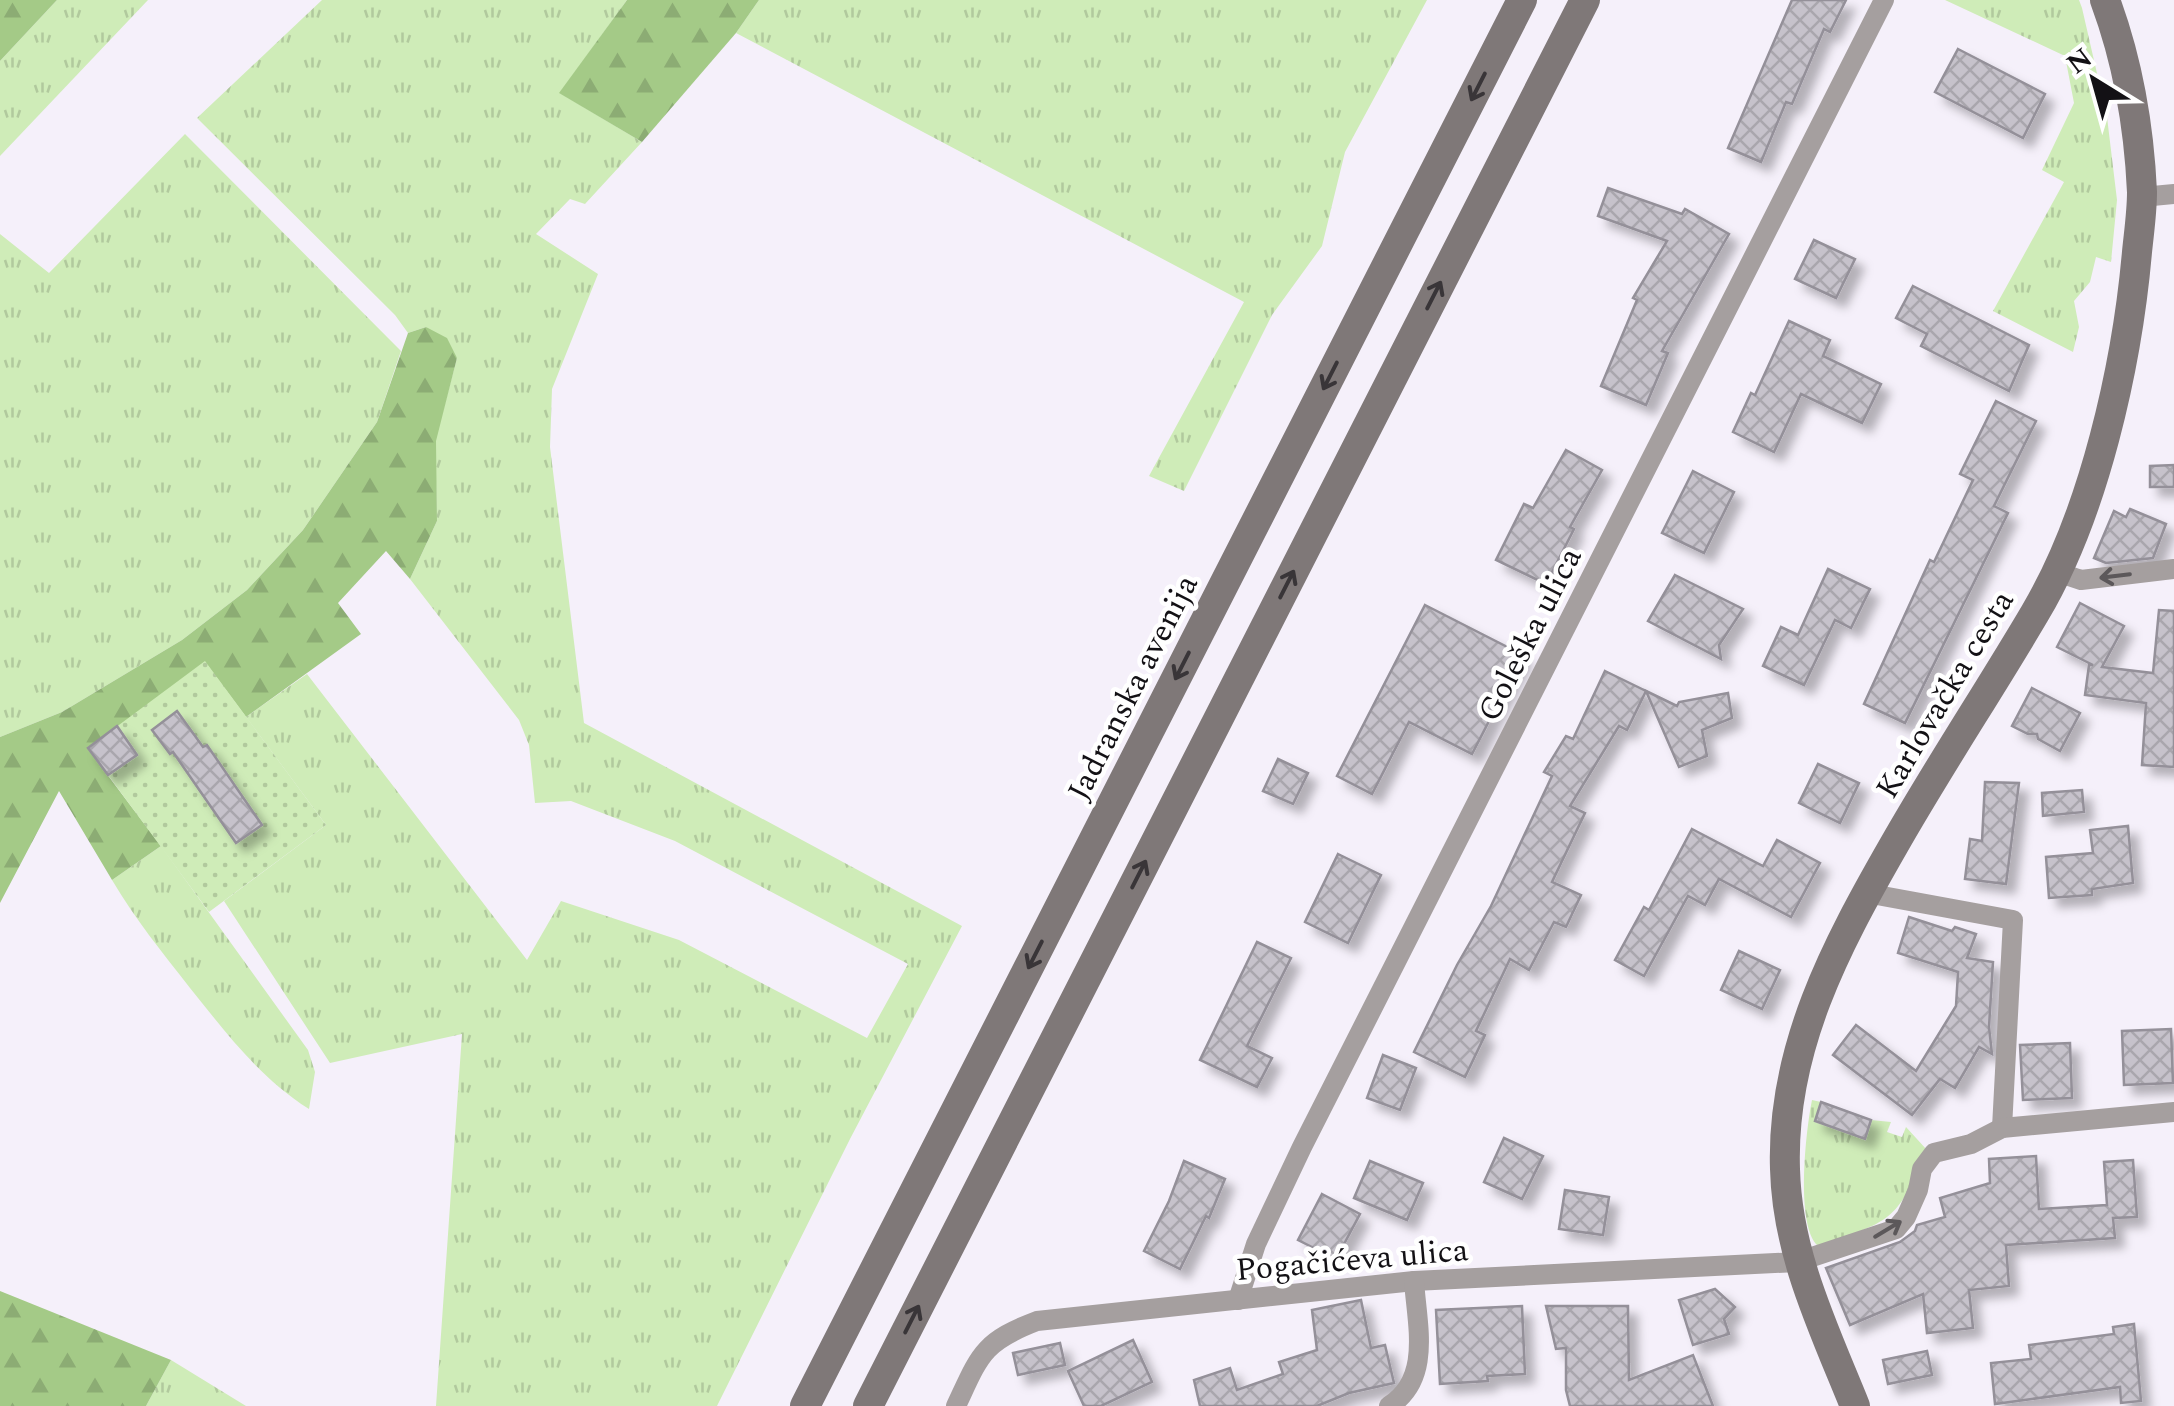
<svg xmlns="http://www.w3.org/2000/svg" width="2174" height="1406" viewBox="0 0 2174 1406" font-family="Spectral,serif">
	<defs>
		<pattern id="grass-tufts" width="24" height="20" patternUnits="userSpaceOnUse" patternTransform="scale(2.5)"><rect width="24" height="20" fill="#cfecb8"/><path d="M3 7l-1-3M5 7V3M7 7l1-3M15 17l-1-3M17 17v-4M19 17l1-3" fill="none" stroke="#b1c99d"/></pattern>
		<pattern id="forest-firs" width="22" height="20" patternUnits="userSpaceOnUse" patternTransform="scale(2.5)"><rect width="22" height="20" fill="#a4ca87"/><path d="M5 1l3.5 6h-7zM16 11l3.5 6h-7z" fill="#8cac74"/></pattern>
		<pattern id="garden-dots" width="8" height="8" patternUnits="userSpaceOnUse" patternTransform="scale(2.5)"><rect width="8" height="8" fill="#cfecb8"/><path d="M2 2h.1M6 6h.1" fill="none" stroke="#b1c99d" stroke-width="1.8" stroke-linecap="round"/></pattern>
		<pattern id="building-cross-hatch" width="8" height="8" patternUnits="userSpaceOnUse" patternTransform="scale(2.5)"><rect width="8" height="8" fill="#c6c2cb"/><path d="M0 0l8 8M0 8l8-8" fill="none" stroke="#a9a6ad"/></pattern>
		<filter id="shadow"><feDropShadow dx="9" dy="9" stdDeviation="5" flood-color="#0004"/></filter>
	</defs>
	<rect width="100%" height="100%" fill="#f5f0fa"/>
	<g fill="url(#grass-tufts)">
		<polygon points="57,0 148,0 0,156 0,61"/>
		<polygon points="322,0 627,0 560,93 642,142 585,204 570,199 536,234 598,274 552,389 550,447 584,723 962,926 850,1139 717,1406 436,1406 462,1034 330,1063 224,901 326,825 246,717 307,674 527,960 561,901 679,940 867,1038 908,964 675,841 571,801 535,803 529,745 519,720 410,579 437,521 435,441 457,358 426,327 408,333 395,315 197,118"/>
		<polygon points="759,0 1427,0 1345,152 1322,246 1272,315 1184,491 1149,476 1244,302 736,33"/>
		<polygon points="1945,0 2079,0 2082,8 2107,117 2117,200 2111,262 2096,257 2090,282 2074,301 2079,327 2073,352 1993,311 2064,182 2042,170 2074,103 2065,56"/>
		<polygon points="185,134 401,351 377,422 303,530 247,590 182,640 62,712 0,737 0,234 49,273"/>
		<path d="M161,846l147,204 7,22 -6,37c-51,-33 -81,-74 -119,-121 -28,-36 -55,-69 -78,-108z"/>
		<path d="M1812,1100l9,2 -6,20 49,17 7,-19 20,2 -4,10 15,5 4,-10 21,23c-30,73 -37,71 -109,96 -23,-21 -12,-117 -6,-146z"/>
		<polygon points="171,1360 246,1406 146,1406"/>
	</g>
	<g fill="url(#forest-firs)">
		<polygon points="0,0 57,0 0,61"/>
		<polygon points="627,0 759,0 736,33 642,142 559,93"/>
		<polygon points="426,327 447,338 457,358 436,441 437,521 410,579 386,551 338,603 361,634 246,717 205,662 88,749 161,846 112,880 59,791 0,903 0,737 62,712 182,640 247,590 303,530 377,422 408,333"/>
		<polygon points="0,1291 171,1360 146,1406 0,1406"/>
	</g>
	<polygon fill="url(#garden-dots)" points="205,661 326,825 209,912 88,748"/>
	<g fill="url(#building-cross-hatch)" stroke="#949099" stroke-width="2.5" filter="url(#shadow)">
		<polygon points="1792,0 1846,0 1830,32 1824,29 1792,104 1786,102 1761,162 1728,148"/>
		<polygon points="1958,49 2045,94 2023,138 1935,92"/>
		<polygon points="1608,188 1682,214 1685,209 1729,234 1662,351 1668,353 1646,405 1601,386 1637,300 1633,298 1667,241 1598,216"/>
		<polygon points="1814,240 1855,259 1836,298 1795,279"/>
		<polygon points="1913,286 2029,345 2009,391 1921,346 1927,334 1896,318"/>
		<polygon points="1789,321 1830,340 1823,356 1881,384 1862,423 1801,394 1774,452 1733,432 1751,393 1755,395"/>
		<polygon points="1996,401 2036,421 1994,506 2008,513 1905,723 1864,704 1930,560 1934,562 1973,480 1960,474"/>
		<polygon points="1566,450 1602,470 1570,527 1574,529 1546,584 1496,560 1524,504 1533,508"/>
		<polygon points="2174,465 2174,487 2150,487 2150,466"/>
		<polygon points="1693,471 1734,492 1704,553 1662,533"/>
		<polygon points="2130,509 2166,524 2153,558 2106,563 2094,558 2114,511 2126,517"/>
		<polygon points="1828,569 1870,589 1851,628 1835,620 1804,685 1763,666 1781,627 1798,635"/>
		<polygon points="1675,575 1743,609 1719,645 1721,659 1648,621"/>
		<polygon points="2080,603 2124,626 2102,667 2153,673 2159,610 2174,611 2174,767 2142,765 2146,703 2085,695 2089,665 2093,665 2057,647"/>
		<polygon points="1425,605 1523,655 1472,754 1409,722 1372,794 1337,776"/>
		<polygon points="1605,671 1646,691 1627,730 1619,726 1570,806 1585,813 1552,882 1581,895 1566,927 1554,922 1529,970 1510,959 1476,1031 1485,1035 1465,1077 1414,1052 1457,965 1491,906 1552,776 1544,772 1566,736 1573,739"/>
		<polygon points="2032,688 2080,713 2060,751 2038,739 2037,734 2028,734 2012,726"/>
		<polygon points="1646,691 1677,706 1679,702 1728,693 1732,718 1702,730 1707,756 1679,767"/>
		<polygon points="177,711 203,747 207,745 262,825 236,843 173,752 170,754 152,730"/>
		<polygon points="117,726 137,755 108,775 88,748"/>
		<polygon points="1278,759 1308,773 1293,804 1263,791"/>
		<polygon points="1818,764 1859,783 1840,823 1799,803"/>
		<polygon points="1985,782 2019,783 2006,884 1965,879 1970,839 1982,841"/>
		<polygon points="2082,790 2084,812 2043,816 2042,793"/>
		<polygon points="2128,826 2133,883 2092,889 2092,895 2049,898 2046,857 2093,853 2090,830"/>
		<polygon points="1692,829 1763,866 1777,840 1820,863 1791,917 1719,879 1705,905 1688,896 1644,976 1615,960 1644,907 1649,910"/>
		<polygon points="1338,854 1381,875 1348,943 1305,922"/>
		<polygon points="1909,917 1952,931 1955,927 1976,934 1967,958 1993,962 1989,1027 1992,1054 1979,1047 1955,1088 1940,1079 1912,1115 1833,1055 1856,1025 1916,1071 1956,1006 1958,972 1898,953"/>
		<polygon points="1257,942 1291,958 1247,1046 1272,1058 1257,1087 1200,1060"/>
		<polygon points="1739,951 1780,970 1762,1009 1721,990"/>
		<polygon points="2171,1029 2173,1083 2124,1085 2122,1031"/>
		<polygon points="2070,1043 2072,1098 2023,1100 2020,1045"/>
		<polygon points="1383,1055 1416,1068 1400,1110 1367,1098"/>
		<polygon points="1821,1102 1871,1120 1865,1139 1815,1121"/>
		<polygon points="1504,1138 1543,1156 1522,1199 1484,1182"/>
		<polygon points="2036,1156 2039,1209 2107,1205 2104,1162 2133,1160 2137,1217 2113,1218 2115,1238 2006,1245 2009,1286 1969,1290 1973,1328 1927,1333 1923,1294 1850,1325 1826,1268 1900,1242 1915,1231 1917,1225 1945,1217 1940,1198 1990,1183 1989,1159"/>
		<polygon points="1184,1161 1225,1179 1209,1218 1206,1216 1180,1269 1144,1251 1169,1201"/>
		<polygon points="1370,1161 1423,1183 1407,1220 1354,1198"/>
		<polygon points="1565,1190 1609,1197 1603,1235 1559,1229"/>
		<polygon points="1322,1194 1360,1214 1336,1259 1298,1240"/>
		<polygon points="1715,1289 1735,1307 1724,1319 1729,1334 1693,1345 1679,1300"/>
		<polygon points="1361,1300 1371,1348 1385,1345 1394,1383 1349,1393 1317,1406 1200,1406 1194,1380 1230,1368 1237,1390 1283,1374 1279,1362 1317,1350 1312,1310"/>
		<polygon points="1522,1306 1525,1374 1487,1376 1488,1381 1440,1384 1436,1310"/>
		<polygon points="1546,1306 1628,1306 1629,1380 1693,1355 1713,1406 1570,1406 1566,1390 1566,1348 1556,1349"/>
		<polygon points="2134,1324 2141,1401 2121,1403 2120,1387 1995,1404 1991,1363 2031,1359 2029,1345 2114,1334 2113,1327"/>
		<polygon points="1133,1340 1152,1382 1101,1406 1084,1406 1068,1371"/>
		<polygon points="1060,1343 1065,1365 1018,1375 1013,1353"/>
		<polygon points="1927,1351 1932,1375 1888,1384 1883,1360"/>
	</g>
	<g fill="none" stroke-linecap="round" stroke-linejoin="round">
		<g stroke="#a59f9f" stroke-width="20">
			<polyline points="2142,197 2174,194"/>
			<polyline points="2057,572 2081,580 2174,569"/>
			<polyline points="1866,893 2013,920 2002,1128"/>
			<polyline points="1238,1300 1256,1244 1302,1147 1884,0"/>
			<path d="M956,1406c24,-51 26,-64 81,-85l377,-40 383,-19 99,-33 10,-12 12,-27 4,-21 12,-16 37,-9 31,-16 172,-16"/>
			<path d="M1389,1406c43,-27 28,-81 25,-125"/>
		</g>
		<g stroke="#7f7878" stroke-width="30">
			<polyline points="805,1406 1522,0"/>
			<polyline points="868,1406 1585,0"/>
			<path d="M1855,1406c-31,-77 -68,-152 -70,-237 -4,-120 51,-223 109,-324 45,-79 95,-154 141,-232 59,-99 92,-247 102,-361 2,-20 5,-40 5,-60 -3,-66 -14,-130 -37,-192"/>
		</g>
	</g>
	<defs><path id="oneway-shaft" d="M-6 0H5M1.5-3L5.5 0L1.5 3" fill="none" stroke-width="1.6" stroke-linecap="round" stroke-linejoin="round" transform="scale(2.5)"/></defs>
	<g stroke="#393538">
		<use href="#oneway-shaft" transform="translate(1478 87) rotate(117)"/>
		<use href="#oneway-shaft" transform="translate(1434 295) rotate(-63)"/>
		<use href="#oneway-shaft" transform="translate(1330 376) rotate(117)"/>
		<use href="#oneway-shaft" transform="translate(1287 584) rotate(-63)"/>
		<use href="#oneway-shaft" transform="translate(1182 666) rotate(117)"/>
		<use href="#oneway-shaft" transform="translate(1139 874) rotate(-63)"/>
		<use href="#oneway-shaft" transform="translate(1035 955) rotate(117)"/>
		<use href="#oneway-shaft" transform="translate(912 1319) rotate(-63)"/>
	</g>
	<g stroke="#5c585a">
		<use href="#oneway-shaft" transform="translate(2115 576) rotate(173)"/>
		<use href="#oneway-shaft" transform="translate(1888 1229) rotate(-31)"/>
	</g>
	<g text-anchor="middle" stroke-width="9" stroke-linejoin="round" paint-order="stroke">
		<g font-size="32" fill="#131115" stroke="#fff">
			<text transform="translate(1529 634) rotate(-63)" y="11">Goleška ulica</text>
			<text transform="translate(1132 687) rotate(-63)" y="11">Jadranska avenija</text>
			<text transform="translate(1944 694) rotate(-59)" y="11">Karlovačka cesta</text>
			<text transform="translate(1352 1259) rotate(-5)" y="11">Pogačićeva ulica</text>
		</g>
	</g>
	<g transform="translate(2094 80) rotate(323)" stroke="#ffffff" stroke-width="8" paint-order="stroke">
	<path d="M0-8L18 38L0 25L-18 38Z" fill="#131115"/>
	<text y="-15" font-size="28" font-weight="bold" text-anchor="middle" fill="#131115">N</text>
	</g>
</svg>
